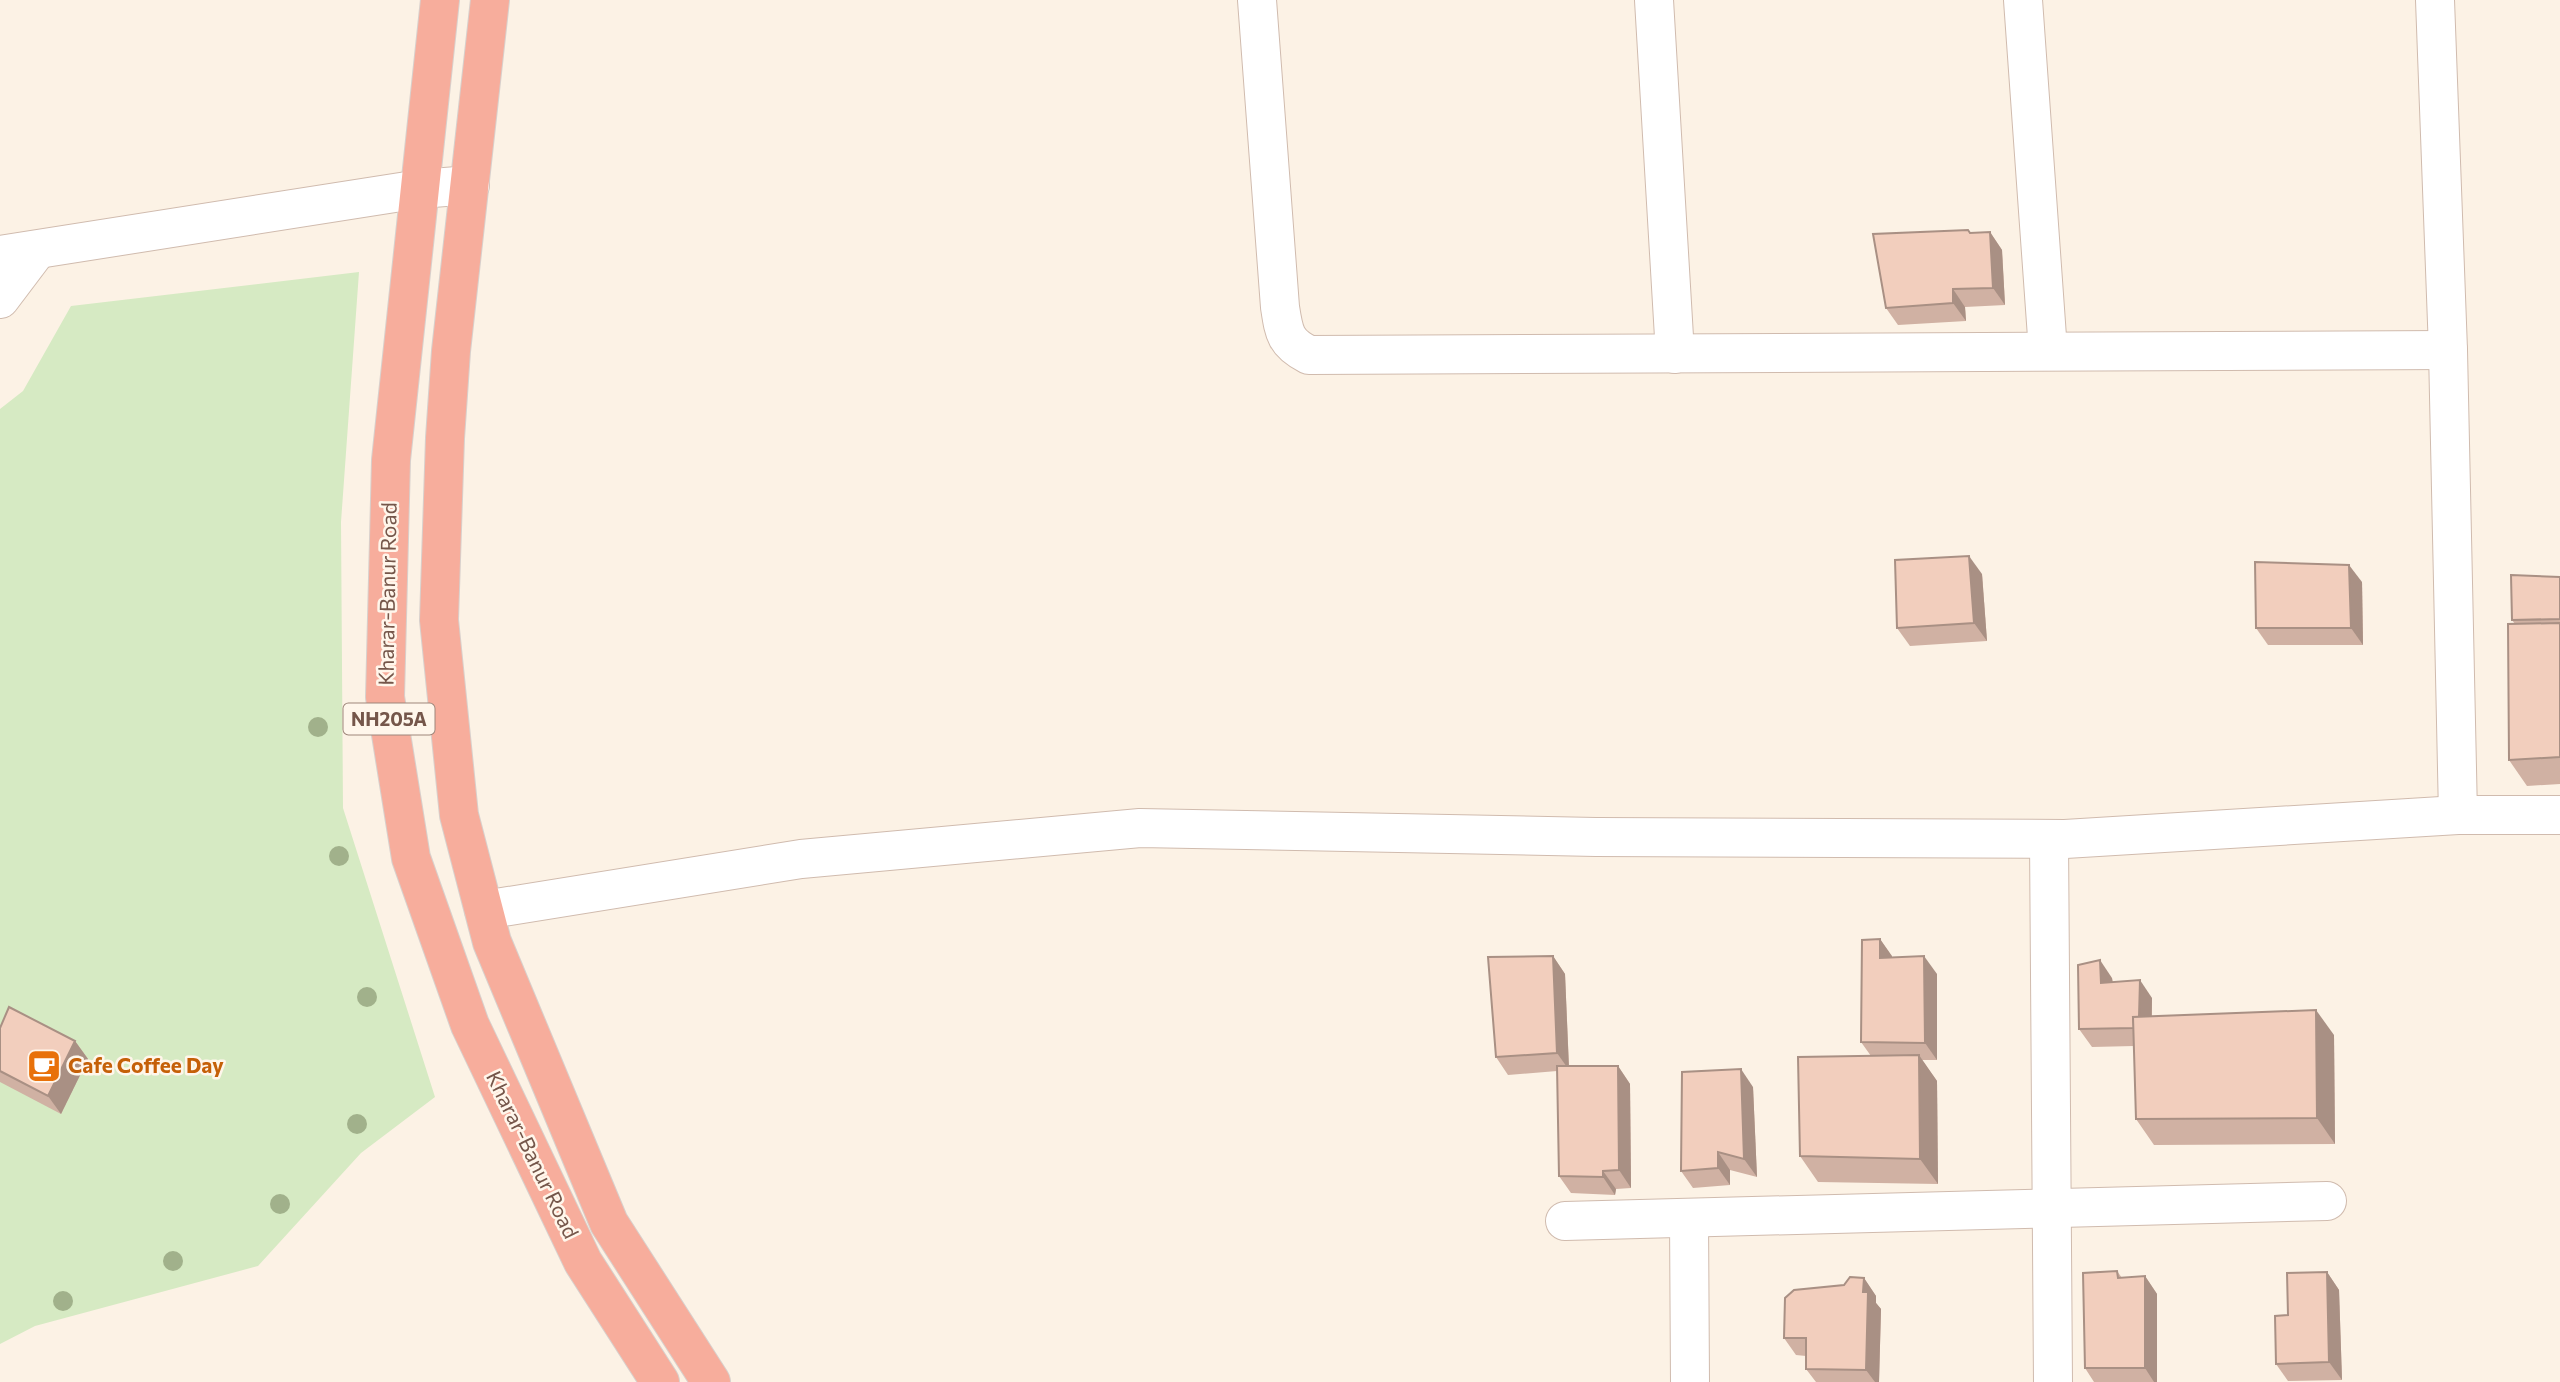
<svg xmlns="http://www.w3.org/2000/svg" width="2560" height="1382" viewBox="0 0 2560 1382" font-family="Commissioner,sans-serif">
	<rect width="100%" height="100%" fill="#fcf2e5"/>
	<polygon fill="#d6eac3" points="359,272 341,522 343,808 435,1097 361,1153 258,1266 35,1326 0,1344 0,409 23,391 71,306"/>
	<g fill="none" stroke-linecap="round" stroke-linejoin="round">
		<g stroke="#d0bbae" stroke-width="40">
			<g id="minor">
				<path d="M1257,0l23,307c4,26 5,36 29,48l1139,-5"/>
				<polyline points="1654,0 1675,354"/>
				<polyline points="2023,0 2048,351"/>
				<polyline points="2435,0 2448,350 2458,815 2560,815"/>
				<polyline points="0,255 420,189 470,185"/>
				<polyline points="0,299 37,250"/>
				<polyline points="2049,839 2053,1382"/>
				<polyline points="484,910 801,859 1140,828 1596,837 2065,839 2458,815"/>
				<polyline points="1689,1218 1690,1382"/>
				<polyline points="1565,1221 2327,1201"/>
			</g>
		</g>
		<g stroke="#d8d0cc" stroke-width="40">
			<g id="highway">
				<polyline points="440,0 391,460 385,697 411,858 470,1025 583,1262 660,1382"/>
				<polyline points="490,0 451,351 445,438 439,620 459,815 492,942 609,1223 711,1382"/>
			</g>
		</g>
		<use href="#minor" stroke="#fff" stroke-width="38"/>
		<use href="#highway" stroke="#f7ad9c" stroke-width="38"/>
	</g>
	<g fill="#a1b18b">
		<circle cx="318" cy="727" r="10"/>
		<circle cx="339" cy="856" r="10"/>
		<circle cx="367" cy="997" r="10"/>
		<circle cx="357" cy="1124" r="10"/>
		<circle cx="280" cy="1204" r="10"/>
		<circle cx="173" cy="1261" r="10"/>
		<circle cx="63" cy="1301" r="10"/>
	</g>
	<g fill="#d0b1a3">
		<polygon points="1968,230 1970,233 1990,232 2002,250 2005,305 1965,307 1966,321 1898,325 1886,308"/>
		<polygon points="1982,574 1987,641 1910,646 1897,628"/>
		<polygon points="2560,577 2560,784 2527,786 2509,760 2515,624 2512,620"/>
		<polygon points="2362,582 2363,645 2268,645 2256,628"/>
		<polygon points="1880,939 1892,957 1937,974 1937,1060 1922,1060 1937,1081 1938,1184 1818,1182 1800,1156 1871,1056 1861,1042"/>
		<polygon points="1553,956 1565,974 1569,1066 1618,1066 1630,1084 1631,1188 1616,1189 1615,1195 1571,1193 1559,1176 1557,1071 1508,1075 1496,1057"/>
		<polygon points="2112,978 2113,982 2152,998 2152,1016 2334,1035 2335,1144 2154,1145 2136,1119 2134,1046 2092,1047 2079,1029"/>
		<polygon points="0,1028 75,1041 88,1059 61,1114 0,1082"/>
		<polygon points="1753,1087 1757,1177 1730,1170 1730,1185 1693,1188 1681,1171"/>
		<polygon points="2117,1271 2122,1278 2145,1276 2157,1294 2157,1382 2094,1382 2085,1368"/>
		<polygon points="2327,1272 2339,1290 2342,1380 2288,1381 2276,1364 2288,1315"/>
		<polygon points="1864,1278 1876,1296 1876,1303 1881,1309 1879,1382 1816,1382 1806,1369 1806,1356 1796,1355 1784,1338 1844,1285"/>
	</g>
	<g fill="#a99084">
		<polygon points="1990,232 2002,250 2005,305 1993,288"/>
		<polygon points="1953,289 1965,307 1966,321 1953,303"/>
		<polygon points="1969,556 1982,574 1987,641 1974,623"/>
		<polygon points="2349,565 2362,582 2363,645 2351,628"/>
		<polygon points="1880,939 1892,956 1892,975 1880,958"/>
		<polygon points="1553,956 1565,974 1569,1070 1557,1053"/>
		<polygon points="1924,956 1937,974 1937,1060 1925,1043"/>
		<polygon points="2100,960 2112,978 2114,1000 2101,983"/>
		<polygon points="2140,980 2152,998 2151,1046 2139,1028"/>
		<polygon points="2316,1010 2334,1035 2335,1144 2317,1118"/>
		<polygon points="75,1041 88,1059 61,1114 48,1096"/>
		<polygon points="1919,1055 1937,1081 1938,1184 1920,1159"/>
		<polygon points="1618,1066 1630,1084 1631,1188 1619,1170"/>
		<polygon points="1741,1069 1753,1087 1757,1177 1744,1159"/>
		<polygon points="1718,1152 1730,1170 1730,1185 1718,1168"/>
		<polygon points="1603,1171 1616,1189 1615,1195 1603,1177"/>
		<polygon points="2327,1272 2339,1290 2342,1380 2329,1362"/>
		<polygon points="2145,1276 2157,1294 2157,1382 2154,1382 2145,1368"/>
		<polygon points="1864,1278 1876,1296 1876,1303 1881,1309 1879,1382 1875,1382 1866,1370 1863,1292"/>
	</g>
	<g fill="#f2cebd" stroke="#a99084" stroke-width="2">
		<polygon points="1968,230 1970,233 1990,232 1993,288 1953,289 1953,303 1886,308 1873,234"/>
		<polygon points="1969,556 1974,623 1897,628 1895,560"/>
		<polygon points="2255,562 2349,565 2351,628 2256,628"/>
		<polygon points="2511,575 2560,577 2560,619 2512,620"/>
		<polygon points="2560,623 2560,757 2509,760 2508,624"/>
		<polygon points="1880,939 1880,958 1924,956 1925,1043 1861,1042 1862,940"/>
		<polygon points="1553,956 1557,1053 1496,1057 1488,957"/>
		<polygon points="2100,960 2101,983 2140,980 2139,1017 2133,1017 2134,1028 2079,1029 2078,965"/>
		<polygon points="9,1007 75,1041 48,1096 0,1071 0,1028"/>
		<polygon points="2316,1010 2317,1118 2136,1119 2133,1017"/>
		<polygon points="1919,1055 1920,1159 1800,1156 1798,1057"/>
		<polygon points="1557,1066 1618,1066 1619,1170 1603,1171 1603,1177 1559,1176"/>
		<polygon points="1741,1069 1744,1159 1718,1152 1718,1168 1681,1171 1682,1072"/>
		<polygon points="2117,1271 2118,1278 2145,1276 2145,1368 2085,1368 2083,1273"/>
		<polygon points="2327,1272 2329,1362 2276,1364 2275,1316 2288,1315 2287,1273"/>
		<polygon points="1850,1277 1864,1278 1863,1292 1868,1292 1866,1370 1806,1369 1806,1338 1784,1338 1785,1298 1794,1290 1844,1285"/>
	</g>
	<defs>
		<g id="cafe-square" transform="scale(1.75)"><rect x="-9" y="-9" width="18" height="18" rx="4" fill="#e8710a" stroke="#fff6eb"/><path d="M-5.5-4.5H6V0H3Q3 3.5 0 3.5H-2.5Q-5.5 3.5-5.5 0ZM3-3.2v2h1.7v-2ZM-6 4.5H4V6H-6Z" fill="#fff"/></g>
	</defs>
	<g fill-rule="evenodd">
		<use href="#cafe-square" x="44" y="1066"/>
	</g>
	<g text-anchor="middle" stroke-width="5" stroke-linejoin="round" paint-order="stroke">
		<rect fill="#fff6eb" stroke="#9e867a" stroke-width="2" x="343.5" y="703.5" width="91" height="31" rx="5"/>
		<g font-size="19" font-weight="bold" fill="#75564a">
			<text x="389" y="726">NH205A</text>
		</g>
		<g font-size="21" fill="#75564a" stroke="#fff6eb">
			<text transform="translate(388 594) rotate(-89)" y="7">Kharar-Banur Road</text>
			<text transform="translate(532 1155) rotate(64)" y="7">Kharar-Banur Road</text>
		</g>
		<g font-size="21" font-weight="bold" fill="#c56008" stroke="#fff6eb" text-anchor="start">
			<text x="68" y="1073">Cafe Coffee Day</text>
		</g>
	</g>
</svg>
